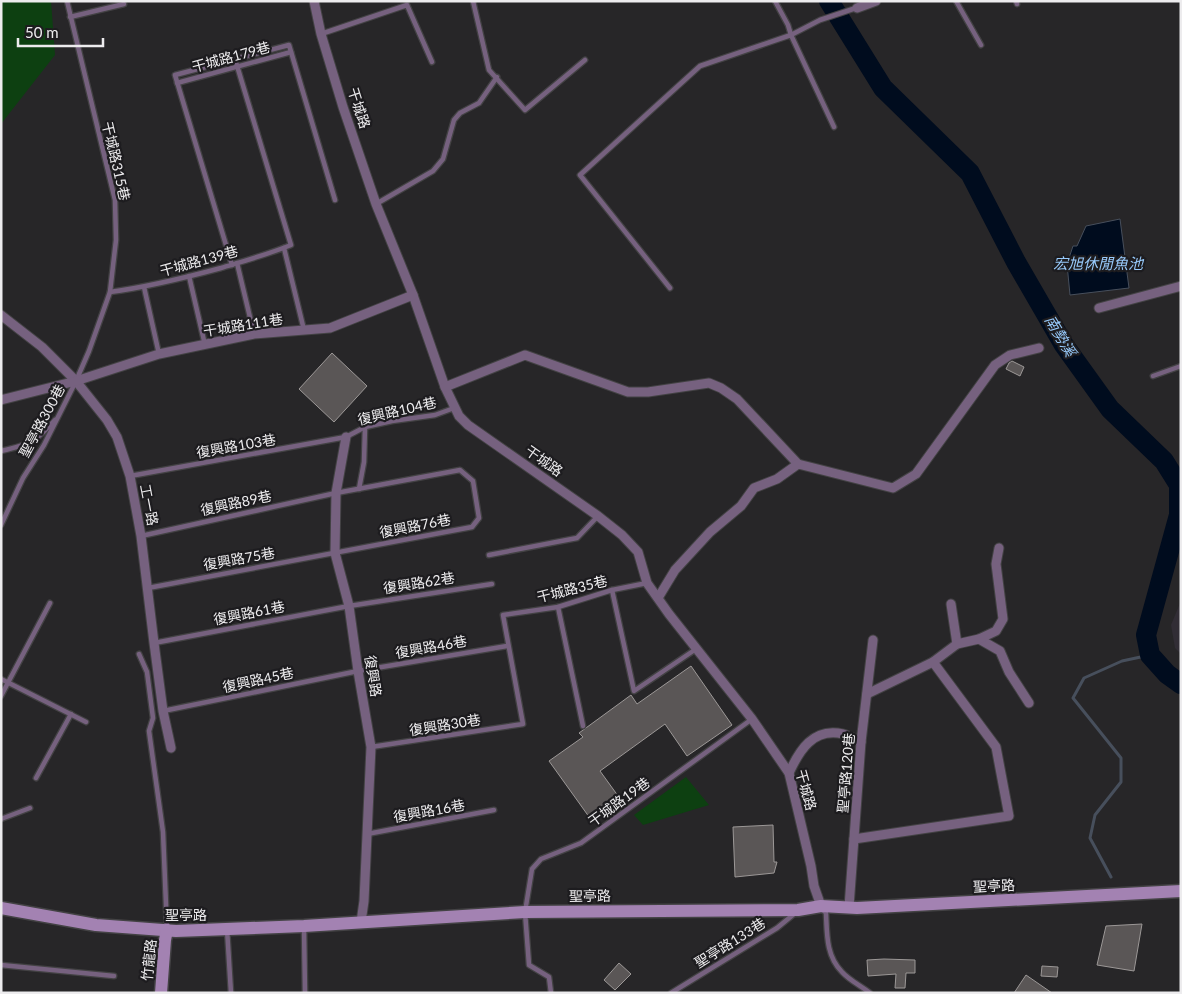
<svg xmlns="http://www.w3.org/2000/svg" width="1182" height="994" viewBox="0 0 1182 994" font-family="Lato,'Noto Sans TC',sans-serif">
	<rect width="100%" height="100%" fill="#272628"/>
	<polygon fill="#312d35" points="1181,601 1181,654 1175,648 1171,625"/>
	<g fill="#0d4011">
		<polygon points="1,1 51,1 55,55 1,124"/>
		<polygon points="686,777 709,805 643,825 634,815"/>
	</g>
	<polygon fill="#000c1e" stroke="#474f5c" points="1120,219 1129,288 1070,295 1067,264 1073,246 1077,246 1086,226"/>
	<g fill="none" stroke-linecap="round" stroke-linejoin="round">
		<polyline stroke="#474f5c" stroke-width="3" points="1111,877 1090,838 1095,815 1121,782 1121,758 1073,698 1084,678 1122,661 1150,655"/>
		<polyline stroke="#000c1e" stroke-width="20" points="829,1 883,88 970,173 1016,262 1064,345 1110,409 1164,461 1179,485 1179,515 1146,635 1150,655 1167,674 1181,684"/>
	</g>
	<g fill="#5a5656" stroke="#9c9897">
		<polygon points="332,353 367,386 334,422 299,389"/>
		<polygon points="1012,361 1024,367 1020,376 1006,369 1009,363"/>
		<polygon points="691,666 732,725 687,756 665,724 600,771 621,800 592,821 549,761 583,737 579,733 631,695 637,704"/>
		<polygon points="773,825 774,862 777,862 774,873 735,877 733,827"/>
		<polygon points="1142,924 1134,971 1097,965 1106,926"/>
		<polygon points="884,959 915,960 915,973 906,973 905,988 895,988 896,974 868,976 867,960"/>
		<polygon points="619,963 631,974 615,990 604,980"/>
		<polygon points="1042,966 1058,967 1057,977 1041,976"/>
		<polygon points="1026,975 1052,993 1014,993"/>
	</g>
	<g fill="none" stroke-linecap="round" stroke-linejoin="round">
		<g stroke="#434244" stroke-width="7">
			<g id="lane">
				<polyline points="473,1 489,70 525,110 585,60"/>
				<polyline points="775,1 788,25 791,35 820,20 856,8"/>
				<polyline points="956,1 981,45"/>
				<polyline points="1016,1 1017,4"/>
				<polyline points="70,17 124,4"/>
				<polyline points="321,34 407,5 432,62"/>
				<polyline points="177,83 291,52"/>
				<polyline points="376,204 433,171 443,159 454,120 460,113 479,103 497,77"/>
				<polyline points="284,248 304,330"/>
				<polyline points="237,263 254,334"/>
				<polyline points="232,265 175,75 289,45 335,200"/>
				<polyline points="189,276 205,345"/>
				<polyline points="144,287 159,354"/>
				<polyline points="670,288 580,175 700,66 791,35 834,127"/>
				<path d="M110,292c38,-5 74,-14 111,-24 23,-7 48,-14 70,-23l-56,-186"/>
				<polyline points="1153,376 1181,366"/>
				<path d="M1,451c30,-7 33,-8 54,-31"/>
				<polyline points="130,476 346,437 365,427 392,421 435,415 454,408"/>
				<polyline points="359,489 364,462 365,427"/>
				<polyline points="1,525 23,478 44,445 76,381 89,351 110,292 116,240 115,200 67,1"/>
				<polyline points="141,536 336,493 460,470 473,481 479,518 472,527 148,588"/>
				<polyline points="489,555 577,538 598,516"/>
				<polyline points="612,590 634,691 696,649"/>
				<polyline points="558,607 583,726"/>
				<polyline points="154,643 349,606 492,584"/>
				<polyline points="139,654 147,672 153,718 149,731 163,832 167,929"/>
				<polyline points="1,679 86,722"/>
				<polyline points="1,696 50,603"/>
				<polyline points="163,711 358,671 507,646"/>
				<polyline points="371,747 523,724 503,615 558,607 612,590 647,583"/>
				<polyline points="36,778 71,714"/>
				<polyline points="1,819 30,808"/>
				<polyline points="367,834 494,810"/>
				<path d="M822,909l4,4c1,21 0,43 16,59 7,8 19,14 28,21"/>
				<polyline points="304,927 305,993"/>
				<polyline points="227,929 231,993"/>
				<polyline points="1,965 114,976"/>
				<polyline points="551,993 549,977 529,965 525,912 532,869 541,859 581,843 752,719"/>
				<polyline points="671,993 777,928 794,914"/>
			</g>
		</g>
		<g stroke="#434244" stroke-width="11">
			<g id="street">
				<polyline points="314,1 321,34 343,107 376,204 413,295 445,387 459,416 468,425 598,516 622,535 638,552 647,583 669,614 752,719 789,773 811,866 814,886 821,906"/>
				<polyline points="857,8 876,1"/>
				<polyline points="1099,308 1181,286"/>
				<polyline points="1,315 42,347 76,381 107,420 117,437 130,476 141,536 154,643 163,711 171,748"/>
				<polyline points="445,387 525,355 628,392 648,392 709,383 721,388 737,399 798,464"/>
				<polyline points="1,400 76,381 159,354 254,334 330,328 413,295"/>
				<polyline points="346,437 336,493 335,553 349,606 358,671 371,747 364,901 361,922"/>
				<polyline points="658,598 675,570 710,532 741,506 754,488 777,479 798,464 893,488 916,474 995,365 1010,355 1039,348"/>
				<polyline points="951,604 957,644"/>
				<polyline points="979,639 1000,651 1009,672 1029,703"/>
				<polyline points="867,694 933,662 957,644 979,639 996,631 1003,619 996,564 999,548"/>
				<path d="M789,773c10,-22 24,-46 54,-39 6,2 12,5 18,8"/>
				<polyline points="854,839 1009,816 996,747 933,662"/>
				<polyline points="849,907 861,742 873,640"/>
			</g>
		</g>
		<g stroke="#434244" stroke-width="15">
			<g id="secondary">
				<polyline points="1,908 96,925 176,931 304,926 525,912 798,910 821,906 857,908 1181,891"/>
				<polyline points="161,993 165,940 167,930"/>
			</g>
		</g>
		<use href="#lane" stroke="#76617f" stroke-width="4.5"/>
		<use href="#street" stroke="#76617f" stroke-width="9"/>
		<use href="#secondary" stroke="#a382b2" stroke-width="12"/>
	</g>
	<g text-anchor="middle" stroke-width="4.5" stroke-linejoin="round" paint-order="stroke">
		<g font-size="14" fill="#edecee" stroke="#1d1c1f">
			<text transform="translate(231 57) rotate(-15)" y="5">干城路179巷</text>
			<text transform="translate(359 108) rotate(72)" y="5">干城路</text>
			<text transform="translate(116 161) rotate(77)" y="5">干城路315巷</text>
			<text transform="translate(199 261) rotate(-15)" y="5">干城路139巷</text>
			<text transform="translate(243 325) rotate(-9)" y="5">干城路111巷</text>
			<text transform="translate(397 411) rotate(-13)" y="5">復興路104巷</text>
			<text transform="translate(42 421) rotate(-62)" y="5">聖亭路300巷</text>
			<text transform="translate(236 446) rotate(-10)" y="5">復興路103巷</text>
			<text transform="translate(544 461) rotate(35)" y="5">干城路</text>
			<text transform="translate(236 503) rotate(-12)" y="5">復興路89巷</text>
			<text transform="translate(149 505) rotate(79)" y="5">工一路</text>
			<text transform="translate(415 526) rotate(-11)" y="5">復興路76巷</text>
			<text transform="translate(239 559) rotate(-10)" y="5">復興路75巷</text>
			<text transform="translate(419 583) rotate(-9)" y="5">復興路62巷</text>
			<text transform="translate(572 589) rotate(-14)" y="5">干城路35巷</text>
			<text transform="translate(249 613) rotate(-11)" y="5">復興路61巷</text>
			<text transform="translate(431 647) rotate(-10)" y="5">復興路46巷</text>
			<text transform="translate(373 676) rotate(81)" y="5">復興路</text>
			<text transform="translate(258 680) rotate(-12)" y="5">復興路45巷</text>
			<text transform="translate(445 725) rotate(-9)" y="5">復興路30巷</text>
			<text transform="translate(846 773) rotate(-85)" y="5">聖亭路120巷</text>
			<text transform="translate(806 790) rotate(74)" y="5">干城路</text>
			<text transform="translate(619 802) rotate(-36)" y="5">干城路19巷</text>
			<text transform="translate(429 811) rotate(-10)" y="5">復興路16巷</text>
			<text transform="translate(994 886) rotate(-3)" y="5">聖亭路</text>
			<text transform="translate(590 896) rotate(-1)" y="5">聖亭路</text>
			<text x="186" y="920">聖亭路</text>
			<text transform="translate(730 943) rotate(-32)" y="5">聖亭路133巷</text>
			<text transform="translate(149 960) rotate(-84)" y="5">竹龍路</text>
		</g>
		<g font-size="15" font-style="italic" fill="#98cafb" stroke="#1d1c1f">
			<text x="1098" y="269">宏旭休閒魚池</text>
			<text transform="translate(1060 336) rotate(59)" y="5">南勢溪</text>
		</g>
	</g>
	<rect width="1182" height="994" fill="none" stroke="#edecee" stroke-width="5"/>
	<path d="M18 38v8h85v-8" fill="none" stroke="#edecee" stroke-width="2.5"/>
	<text x="25" y="38" font-size="15" fill="#edecee" stroke="#1d1c1f" stroke-width="4" paint-order="stroke">50 m</text>
</svg>
